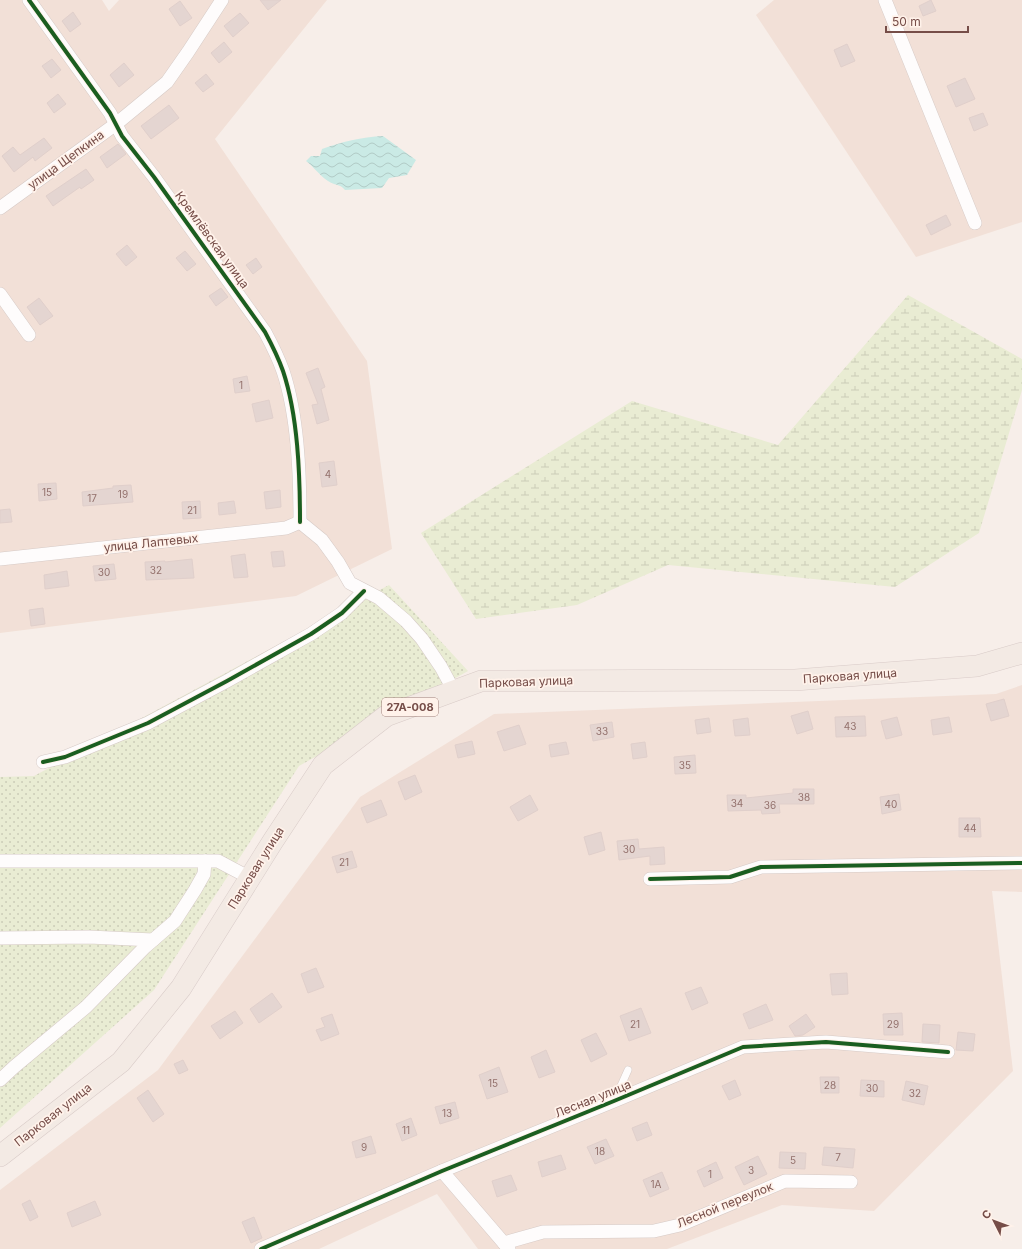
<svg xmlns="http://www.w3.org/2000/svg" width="1022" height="1249" viewBox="0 0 1022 1249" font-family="Inter,sans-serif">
	<defs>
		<pattern id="grass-dots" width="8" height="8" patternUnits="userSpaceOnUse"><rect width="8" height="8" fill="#e9ecd3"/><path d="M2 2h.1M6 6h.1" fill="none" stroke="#cbccb7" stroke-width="1.8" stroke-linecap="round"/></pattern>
		<pattern id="wetland-marsh" width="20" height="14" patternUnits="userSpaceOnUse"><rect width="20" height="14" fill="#e9ecd3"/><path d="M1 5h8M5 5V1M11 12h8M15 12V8" fill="none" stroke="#cbccb7"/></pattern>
		<pattern id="water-waves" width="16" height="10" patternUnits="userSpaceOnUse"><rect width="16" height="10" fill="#caeae5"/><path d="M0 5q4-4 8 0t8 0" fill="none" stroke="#b1cac6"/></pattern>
	</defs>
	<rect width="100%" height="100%" fill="#f7eee9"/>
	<g fill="#f2e0d7">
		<polygon points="0,0 102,0 109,11 119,0 327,0 215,139 367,361 392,549 296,596 0,633"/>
		<polygon points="774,0 1022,0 1022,222 916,257 756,15"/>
		<polygon points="1022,685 1022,892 992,891 1013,1071 874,1211 782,1205 667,1249 478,1249 437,1194 319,1249 0,1249 0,1190 158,1070 360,797 494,714 996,694"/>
	</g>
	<polygon fill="url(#grass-dots)" points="389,585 468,671 299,766 154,990 0,1128 0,777 34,776"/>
	<polygon fill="url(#wetland-marsh)" points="908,295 1022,359 1022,390 979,533 895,587 668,565 577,605 476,619 421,533 632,401 778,445"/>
	<path fill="url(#water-waves)" d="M383,136l33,24 -9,15 -18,3 -7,10 -37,2c-6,-7 -10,-4 -17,-9 -9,-6 -14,-14 -22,-20l5,-5h9l2,-7c19,-7 40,-12 61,-13z"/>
	<g fill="#e4d5d1" stroke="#e0cfcb">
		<polygon points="260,0 281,0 268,10"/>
		<polygon points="931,0 936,11 923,16 919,6"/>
		<polygon points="180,1 192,18 180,26 169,9"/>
		<polygon points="73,12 81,24 70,32 62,21"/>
		<polygon points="240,13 249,23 233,37 224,26"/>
		<polygon points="224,42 232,52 219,63 211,53"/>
		<polygon points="847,44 855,61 841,67 834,50"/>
		<polygon points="52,59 61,70 51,78 42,66"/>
		<polygon points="124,63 134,75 119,87 110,75"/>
		<polygon points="206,74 214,84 203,92 195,83"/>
		<polygon points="965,78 975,99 956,107 947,86"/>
		<polygon points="58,94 66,104 54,113 47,103"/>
		<polygon points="169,105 179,118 151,139 141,126"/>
		<polygon points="983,113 988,125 974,131 969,118"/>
		<polygon points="44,138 52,148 35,161 33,157 14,172 2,156 13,147 20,155"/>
		<polygon points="118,144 126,154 107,168 100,157"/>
		<polygon points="86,169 94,180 81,189 80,187 53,206 46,196"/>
		<polygon points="946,215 951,225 931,235 926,225"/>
		<polygon points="127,245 137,257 126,266 116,254"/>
		<polygon points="185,251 196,264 187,271 176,258"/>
		<polygon points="256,258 262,267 253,274 246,265"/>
		<polygon points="221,288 228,297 216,306 209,296"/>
		<polygon points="39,298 53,316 40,325 27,307"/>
		<polygon points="318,368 325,387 321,389 329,420 317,424 312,405 318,404 306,373"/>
		<polygon points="247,376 250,391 235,393 233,379"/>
		<polygon points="269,400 273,418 256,422 252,404"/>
		<polygon points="334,461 337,485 322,487 319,463"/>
		<polygon points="56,483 57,499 39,501 38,484"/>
		<polygon points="131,485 133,502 83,506 82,492 113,488 113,486"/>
		<polygon points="280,490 281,507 266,509 264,492"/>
		<polygon points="200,501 201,518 183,519 182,502"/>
		<polygon points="234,501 236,513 219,515 218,503"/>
		<polygon points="10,509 12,522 0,523 0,510"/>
		<polygon points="283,551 285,566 273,567 271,552"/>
		<polygon points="245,554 248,577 234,578 231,556"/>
		<polygon points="192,559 194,578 146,580 145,562 165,561 165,562"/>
		<polygon points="114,564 116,579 95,581 93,566"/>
		<polygon points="67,571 69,586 45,589 44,575"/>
		<polygon points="43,608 45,624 31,626 29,610"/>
		<polygon points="1004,699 1009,716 991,721 986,704"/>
		<polygon points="808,711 813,729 797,734 791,716"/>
		<polygon points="865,716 866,736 836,737 835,717"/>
		<polygon points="897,717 902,735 886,739 881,721"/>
		<polygon points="949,717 952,732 933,735 931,720"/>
		<polygon points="709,718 711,732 697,734 695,720"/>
		<polygon points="748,718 750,735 735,736 733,720"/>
		<polygon points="612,722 614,737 593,741 590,725"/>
		<polygon points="519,725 526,744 504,751 497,732"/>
		<polygon points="472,741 475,754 458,758 455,745"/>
		<polygon points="566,742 569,754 551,757 549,745"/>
		<polygon points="645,742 647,757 633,759 631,744"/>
		<polygon points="695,755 696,773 675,774 674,757"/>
		<polygon points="415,775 422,792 405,800 398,782"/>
		<polygon points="793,789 814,789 814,804 779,804 780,813 762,814 761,810 728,811 727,795 746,795 746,798 793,793"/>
		<polygon points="899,794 901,810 882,814 880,797"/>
		<polygon points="530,795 538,810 518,821 510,807"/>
		<polygon points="381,800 387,815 367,823 361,808"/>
		<polygon points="959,818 980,818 981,837 959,837"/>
		<polygon points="601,832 605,850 589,855 584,837"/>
		<polygon points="638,839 639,849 664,847 665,864 650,865 650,856 619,860 617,841"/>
		<polygon points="352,851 357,867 337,873 332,857"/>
		<polygon points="316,968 324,987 308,993 301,974"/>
		<polygon points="847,973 848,994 832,995 830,974"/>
		<polygon points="701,987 708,1003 692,1010 685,993"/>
		<polygon points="272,993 282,1007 259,1023 250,1009"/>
		<polygon points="766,1004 773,1020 749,1029 743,1014"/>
		<polygon points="641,1008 651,1033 629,1041 620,1016"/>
		<polygon points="235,1011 243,1023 220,1039 211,1026"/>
		<polygon points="902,1013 903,1035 884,1035 883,1014"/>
		<polygon points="332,1014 339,1034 321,1041 316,1030 325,1027 321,1018"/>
		<polygon points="806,1014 815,1027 803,1035 795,1036 789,1026"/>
		<polygon points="923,1024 940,1025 939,1043 922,1042"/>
		<polygon points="958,1032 975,1034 973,1051 956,1050"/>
		<polygon points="596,1033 607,1054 591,1062 581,1040"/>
		<polygon points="546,1050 555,1072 539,1078 531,1057"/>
		<polygon points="183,1060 188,1070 179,1074 174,1064"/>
		<polygon points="499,1067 508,1092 487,1099 479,1075"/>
		<polygon points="820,1077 839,1077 839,1093 821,1093"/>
		<polygon points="735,1080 741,1095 729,1100 722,1086"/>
		<polygon points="861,1080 884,1081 884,1097 860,1096"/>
		<polygon points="906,1081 928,1086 924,1105 902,1100"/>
		<polygon points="148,1090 164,1114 153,1122 137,1098"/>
		<polygon points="455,1102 459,1118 440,1124 435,1107"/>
		<polygon points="411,1118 417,1135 402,1141 396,1124"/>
		<polygon points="647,1122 652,1135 637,1141 632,1128"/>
		<polygon points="371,1136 376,1153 356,1158 352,1142"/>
		<polygon points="606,1139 614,1156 595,1164 587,1147"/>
		<polygon points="824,1147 855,1149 853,1168 822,1165"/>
		<polygon points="780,1152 806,1153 805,1169 779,1168"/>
		<polygon points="561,1155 566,1169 542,1177 538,1162"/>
		<polygon points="758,1156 767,1174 744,1185 735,1167"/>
		<polygon points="716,1162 723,1178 704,1187 697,1171"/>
		<polygon points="662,1172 669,1189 650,1197 643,1180"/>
		<polygon points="511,1175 517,1190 497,1197 492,1181"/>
		<polygon points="30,1200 38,1217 30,1221 22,1204"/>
		<polygon points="95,1201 101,1215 72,1227 67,1213"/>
		<polygon points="254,1217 262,1238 251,1243 242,1222"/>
	</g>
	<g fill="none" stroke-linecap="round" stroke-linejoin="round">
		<g stroke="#d6cac6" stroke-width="8">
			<polyline id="service" points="615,1099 628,1070"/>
		</g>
		<g stroke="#d6cac6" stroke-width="14">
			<g id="minor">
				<path d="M29,0l81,113 12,23 32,41 111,155c7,13 13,25 18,39 15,45 17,103 17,151"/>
				<polyline points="885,0 975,223"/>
				<polyline points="0,208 116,124 167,82 188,52 222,0"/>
				<polyline points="0,294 29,335"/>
				<polyline points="300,522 322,540 338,562 350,583 379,598 406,621 422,639 441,667 454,691"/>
				<polyline points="0,559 286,528 300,522"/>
				<polyline points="43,762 65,757 148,723 227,681 311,634 342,613 364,591"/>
				<polyline points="0,861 218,861 250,878"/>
				<polyline points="650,879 730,877 761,867 1022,863"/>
				<polyline points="0,938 89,937 153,940"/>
				<polyline points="0,1080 14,1067 86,1007 145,947 175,921 195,890 204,874 205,861"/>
				<polyline points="442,1171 509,1249"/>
				<polyline points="504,1243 543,1232 654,1231 680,1225 785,1181 851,1182"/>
				<polyline points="261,1249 442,1171 614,1101 743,1047 826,1042 948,1052"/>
			</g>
		</g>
		<g stroke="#d8cbc8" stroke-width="22">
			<polyline id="primary" points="0,1156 121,1062 181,988 273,841 323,765 386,716 481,681 795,680 977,666 1022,653"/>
		</g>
		<use href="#service" stroke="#fefcfc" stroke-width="7"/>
		<use href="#minor" stroke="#fefcfc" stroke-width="13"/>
		<use href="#primary" stroke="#f3eae4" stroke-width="21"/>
		<g stroke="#fff2ea" stroke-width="6">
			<g id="cycleway">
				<path d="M29,0l81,113 12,23 32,41 111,155c7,13 13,25 18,39 15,45 17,103 17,151"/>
				<polyline points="43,762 65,757 148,723 227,681 311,634 342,613 364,591"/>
				<polyline points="650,879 730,877 761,867 1022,863"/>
				<polyline points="261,1249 442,1171 614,1101 743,1047 826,1042 948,1052"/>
			</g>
		</g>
		<use href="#cycleway" stroke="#1b5e20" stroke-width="4"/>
	</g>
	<g text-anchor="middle" stroke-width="3.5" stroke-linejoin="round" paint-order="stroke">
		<g font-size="10" fill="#93716c">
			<text x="241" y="389">1</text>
			<text x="328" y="478">4</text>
			<text x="47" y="496">15</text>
			<text x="123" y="498">19</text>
			<text x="92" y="502">17</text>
			<text x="192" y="514">21</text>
			<text x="156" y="574">32</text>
			<text x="104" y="576">30</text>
			<text x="850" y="730">43</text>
			<text x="602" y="735">33</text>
			<text x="685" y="769">35</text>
			<text x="804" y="801">38</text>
			<text x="737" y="807">34</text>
			<text x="891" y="808">40</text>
			<text x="770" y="809">36</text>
			<text x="970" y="832">44</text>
			<text x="629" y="853">30</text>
			<text x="344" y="866">21</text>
			<text x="635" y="1028">21</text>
			<text x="893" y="1028">29</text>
			<text x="493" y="1087">15</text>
			<text x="830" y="1089">28</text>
			<text x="872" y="1092">30</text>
			<text x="915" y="1097">32</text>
			<text x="447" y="1117">13</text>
			<text x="406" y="1134">11</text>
			<text x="364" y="1151">9</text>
			<text x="600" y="1155">18</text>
			<text x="838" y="1161">7</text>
			<text x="793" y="1164">5</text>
			<text x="751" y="1174">3</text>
			<text x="710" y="1178">1</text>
			<text x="656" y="1188">1А</text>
		</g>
		<rect fill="#fff2ea" stroke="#9f7e79" stroke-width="1" x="382" y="698" width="56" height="18" rx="3"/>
		<g font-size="11" font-weight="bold" fill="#764d48">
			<text x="410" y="711">27А-008</text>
		</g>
		<g font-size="12" fill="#764d48" stroke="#fff2ea">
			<text transform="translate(66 160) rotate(-36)" y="4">улица Щепкина</text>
			<text transform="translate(212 240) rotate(54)" y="4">Кремлёвская улица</text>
			<text transform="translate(151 543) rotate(-6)" y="4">улица Лаптевых</text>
			<text transform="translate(850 676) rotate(-4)" y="4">Парковая улица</text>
			<text transform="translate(526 682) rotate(-2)" y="4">Парковая улица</text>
			<text transform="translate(256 868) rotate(-58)" y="4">Парковая улица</text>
			<text transform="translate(593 1099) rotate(-22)" y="4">Лесная улица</text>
			<text transform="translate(53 1115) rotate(-38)" y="4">Парковая улица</text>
			<text transform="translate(725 1205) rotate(-22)" y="4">Лесной переулок</text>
		</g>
	</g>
	<g transform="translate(994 1221) rotate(312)" stroke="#fff2ea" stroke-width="3" paint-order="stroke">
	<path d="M0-3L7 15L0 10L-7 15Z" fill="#764d48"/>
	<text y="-6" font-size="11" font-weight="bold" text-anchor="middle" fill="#764d48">С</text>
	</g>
	<path d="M886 26v6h82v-6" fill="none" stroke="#764d48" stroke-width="2"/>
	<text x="892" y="26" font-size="12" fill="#764d48" stroke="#fff2ea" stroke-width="3" paint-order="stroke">50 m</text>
</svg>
